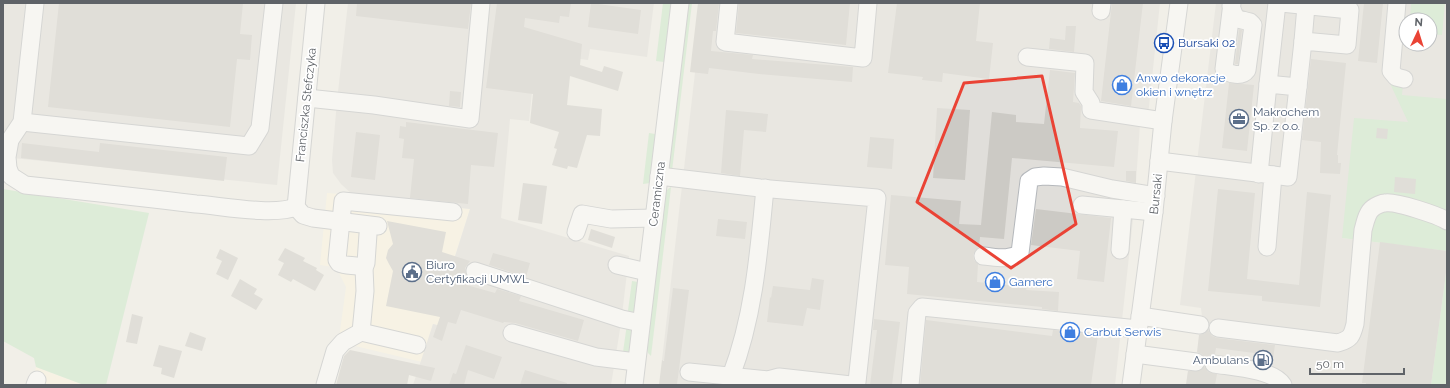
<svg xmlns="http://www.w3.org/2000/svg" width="1450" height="388" viewBox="0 0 1450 388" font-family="Raleway,sans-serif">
	<rect width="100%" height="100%" fill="#f1efe8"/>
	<g fill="#fef7e0">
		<polygon points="327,193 353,195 470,209 451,269 441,326 433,324 422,362 351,345 339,338 346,287 339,273 333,267 320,265"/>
		<polygon points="36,367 84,385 31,385"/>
	</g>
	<g fill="#e0deda" fill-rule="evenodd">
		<polygon points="3,3 296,3 277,185 3,157"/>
		<polygon points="348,3 654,3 647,57 590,49 588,60 536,53 529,121 510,119 501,218 629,256 621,323 611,385 413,385 433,324 441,326 451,269 470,209 392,201 353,195 341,184 333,173 332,160 337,101"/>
		<polygon points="703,3 1160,3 1147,125 1140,124 1134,210 1115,385 677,385 679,363 662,360"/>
		<path d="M1216,3h231v182l-105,53 105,13v14l-16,120h-245l2,-14h7l7,-55 -1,-8 -21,-3zM1406,20h24v24h-24z"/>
	</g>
	<g fill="#c5e8c5">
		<polygon points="663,3 671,3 664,62 656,61"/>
		<polygon points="687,3 692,3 672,171 669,166"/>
		<polygon points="1411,3 1445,3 1442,35 1430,34 1430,20 1410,20"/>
		<polygon points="1387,77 1403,85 1402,95 1447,99 1447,251 1342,238 1354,118 1408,122"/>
		<polygon points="649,133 655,134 655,135 650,183 643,184"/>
		<polygon points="671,187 651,356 648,353 646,346 664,194 668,189"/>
		<polygon points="3,189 149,213 106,385 84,385 36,367 34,358 3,341"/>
		<polygon points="1447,265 1447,385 1431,385"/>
		<polygon points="632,281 638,282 634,320 627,318"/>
		<polygon points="627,324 633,325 630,352 623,352"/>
	</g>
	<g fill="#cccac5">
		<polygon points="59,3 243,3 240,34 252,35 250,60 237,59 230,127 48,107"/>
		<polygon points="357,3 471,3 468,29 356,16"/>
		<polygon points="497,3 571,3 569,17 560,16 559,23 525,18 524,27 582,44 580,65 602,72 604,66 623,72 618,91 570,76 567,105 602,109 600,136 587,135 577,168 568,166 567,169 552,165 557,149 554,148 559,132 530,123 533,94 486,88"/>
		<polygon points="591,3 641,10 638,34 588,27"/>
		<polygon points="698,3 719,3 716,31 713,31 711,51 753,55 752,59 853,67 852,82 759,74 709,68 708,74 690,72"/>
		<polygon points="739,3 850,3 846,45 736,33"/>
		<polygon points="897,3 980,3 976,41 993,43 989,79 943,73 942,82 922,80 923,77 888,73"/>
		<polygon points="1112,3 1143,3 1131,106 1101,101"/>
		<polygon points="1364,3 1383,3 1377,63 1358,61"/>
		<polygon points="1066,26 1076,26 1074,52 1049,49 1050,38 1065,40"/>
		<polygon points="1239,29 1242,30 1238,64 1235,64"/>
		<polygon points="1311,59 1346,63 1337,155 1338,155 1338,163 1341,163 1340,174 1320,173 1321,142 1302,140"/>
		<polygon points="1050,70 1075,73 1073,102 1079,103 1081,106 1080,128 1118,131 1114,167 1012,158 1004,239 980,237 979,247 975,251 973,255 974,260 978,264 977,282 1027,287 1026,290 1059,292 1058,311 1042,309 1042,307 907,294 909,267 885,265 891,195 961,201 959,224 981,225 992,112 1016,115 1016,122 1044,124"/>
		<polygon points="1229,83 1254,85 1247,151 1222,148"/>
		<polygon points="450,91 461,92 460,107 449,106"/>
		<polygon points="937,108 970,110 965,180 933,178"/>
		<polygon points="726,110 768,114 766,132 744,130 740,176 721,173"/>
		<polygon points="406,122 498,133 494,167 471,165 468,204 410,198 414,159 402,158 404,139 399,138 400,126 406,127"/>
		<polygon points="1377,128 1388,129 1387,139 1376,138"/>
		<polygon points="356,132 380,135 375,180 351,177"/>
		<polygon points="870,137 894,139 892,169 867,167"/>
		<polygon points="22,143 99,152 100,143 227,157 224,181 21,158"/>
		<polygon points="1126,171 1136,171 1136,183 1126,181"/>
		<polygon points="1395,177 1416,179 1415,194 1394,192"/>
		<polygon points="523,183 547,186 542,224 518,220"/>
		<polygon points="1218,189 1255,193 1247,279 1299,285 1307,192 1331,195 1320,307 1262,301 1262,296 1208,291"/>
		<polygon points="1036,209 1111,218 1104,282 1077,279 1080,251 1031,245"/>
		<polygon points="718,219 747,222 745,239 716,236"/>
		<polygon points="387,221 446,232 442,252 470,261 465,268 466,275 463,284 495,293 497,289 521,296 519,301 584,320 578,341 515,323 504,322 503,323 461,310 456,324 448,322 442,341 433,337 440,317 386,306 393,271 389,264 386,258 388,250 393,244"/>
		<polygon points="591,229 615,237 612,248 588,240"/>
		<polygon points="1380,242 1447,251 1447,265 1431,385 1366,385 1366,383 1362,383"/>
		<polygon points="285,248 305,258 303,261 317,268 316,270 324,275 315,291 293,279 291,282 278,275 284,263 278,260"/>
		<polygon points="220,249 238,258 228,280 216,274 222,261 216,258"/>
		<polygon points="493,253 530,263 526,277 489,265"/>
		<polygon points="812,278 824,280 820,310 807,308 803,326 767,322 770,297 771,298 773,286 810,290"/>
		<polygon points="240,279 257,289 254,294 263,299 256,310 231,296"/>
		<polygon points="673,288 689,290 677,385 659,385 662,360 664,361"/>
		<polygon points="132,314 143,317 137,344 126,342"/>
		<polygon points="874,319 900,322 892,385 870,385 877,330 873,330"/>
		<polygon points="926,320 1052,336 1053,330 1098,335 1091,385 920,385"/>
		<polygon points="1208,330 1212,336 1217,338 1275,345 1272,365 1253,360 1254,353 1216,348 1215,354 1210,355 1205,359 1202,354 1197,352 1199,335 1204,334"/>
		<polygon points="190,332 206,338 202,351 185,346"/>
		<polygon points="159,345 182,351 174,378 161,374 162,368 153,366"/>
		<polygon points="466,345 502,357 494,379 468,370 464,385 449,385 453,373 456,374"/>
		<polygon points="350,350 435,368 431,381 409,375 407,385 336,385 344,356"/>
		<polygon points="1205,367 1208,372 1217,374 1215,385 1186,385 1188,371 1199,371"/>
		<polygon points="525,370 567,383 567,385 520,385"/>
	</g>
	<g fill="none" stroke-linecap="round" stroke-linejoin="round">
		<g stroke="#b5b8bc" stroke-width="19">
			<g id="minor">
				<path d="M35,3l-13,119 -12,18 -3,17 1,11 3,8 14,9c57,6 114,12 171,19 26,2 77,12 100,3"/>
				<polyline points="729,3 725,42 863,58 868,3"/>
				<polyline points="1281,3 1350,10 1347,45 1303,41 1298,87"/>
				<polyline points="1397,3 1391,71 1396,77 1404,79"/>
				<path d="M1231,6c5,15 5,12 19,16l3,3 -6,45c-5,7 -18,5 -23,-1l8,-66"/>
				<polyline points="1101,11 1102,3"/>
				<polyline points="1303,41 1306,6"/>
				<polyline points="1027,57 1085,63 1084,92 1091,103 1091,110 1163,121"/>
				<polyline points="1268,84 1277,3"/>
				<polyline points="307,98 374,105 470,119 481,3"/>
				<polyline points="22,122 249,146 260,128 274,3"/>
				<polyline points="1159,161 1273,175 1267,247"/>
				<polyline points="1259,174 1268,84 1298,87 1288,177 1273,175"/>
				<polyline points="659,176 760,188 877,198 857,382 852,385"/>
				<polyline points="1082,205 1154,212"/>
				<polyline points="296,207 316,3"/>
				<polyline points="296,207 303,215 313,218 378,226"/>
				<polyline points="576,232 582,214 611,219 654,218"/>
				<polyline points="1120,250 1123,209"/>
				<path d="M983,256c13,1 26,5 37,-3l9,-72 6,-4 9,-1 18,1 50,12 44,7"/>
				<polyline points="617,265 647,272"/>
				<path d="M364,268c-8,-4 -17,-1 -25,-5l-2,-3 6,-59 110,11"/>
				<polyline points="475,271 622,319 641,323"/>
				<polyline points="1140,316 1200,325"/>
				<path d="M1218,328l120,15c13,-4 14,-7 17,-19l8,-94c2,-7 4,-18 10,-22 2,-2 9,-5 12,-5 10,-2 53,12 62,18"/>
				<polyline points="361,332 417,345"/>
				<polyline points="512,333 596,357 636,362"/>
				<polyline points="1135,354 1196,362"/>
				<path d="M1214,364c18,3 59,5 69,21"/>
				<polyline points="689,372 768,380 779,377 851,385"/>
				<path d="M731,376c23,-60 28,-125 34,-188"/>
				<polyline points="35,385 37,380"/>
				<polyline points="325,385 335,351 343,342 361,332 365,291 364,268 366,263 368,234"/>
				<polyline points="634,385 680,3"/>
				<polyline points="910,385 917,313 922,307 1138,329"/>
				<polyline points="1131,385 1154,212 1163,121 1179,3"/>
			</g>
		</g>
		<use href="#minor" stroke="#fff" stroke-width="17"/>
	</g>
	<path d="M0 0H1450V388H0ZM1042,76l34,148 -65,44 -94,-66 47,-119z" fill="#f1efe8" fill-opacity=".55" fill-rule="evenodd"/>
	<path fill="none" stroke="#ea4335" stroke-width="3" stroke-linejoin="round" d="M1042,76l34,148 -65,44 -94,-66 47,-119z"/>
	<defs>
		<g id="bus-ring" transform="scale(1)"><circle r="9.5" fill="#fff" stroke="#1a4fb4" stroke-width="1.5"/><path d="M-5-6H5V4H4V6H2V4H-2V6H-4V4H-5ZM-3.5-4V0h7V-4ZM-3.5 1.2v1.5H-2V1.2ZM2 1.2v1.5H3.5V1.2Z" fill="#1a4fb4"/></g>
		<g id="shop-ring" transform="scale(1)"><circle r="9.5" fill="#fff" stroke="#3f7fe0" stroke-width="1.5"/><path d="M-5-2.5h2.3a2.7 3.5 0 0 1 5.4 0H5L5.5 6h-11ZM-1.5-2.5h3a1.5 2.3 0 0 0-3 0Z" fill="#3f7fe0"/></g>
		<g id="office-ring" transform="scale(1)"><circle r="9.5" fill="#fff" stroke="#5c6f8a" stroke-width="1.5"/><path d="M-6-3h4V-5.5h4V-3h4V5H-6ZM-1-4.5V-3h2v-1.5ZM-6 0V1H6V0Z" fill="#5c6f8a"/></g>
		<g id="civic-ring" transform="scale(1)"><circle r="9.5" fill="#fff" stroke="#5c6f8a" stroke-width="1.5"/><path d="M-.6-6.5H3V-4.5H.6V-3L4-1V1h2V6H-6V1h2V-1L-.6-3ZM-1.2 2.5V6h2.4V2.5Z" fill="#5c6f8a"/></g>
		<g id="fuel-ring" transform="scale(1)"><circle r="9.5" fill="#fff" stroke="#5c6f8a" stroke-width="1.5"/><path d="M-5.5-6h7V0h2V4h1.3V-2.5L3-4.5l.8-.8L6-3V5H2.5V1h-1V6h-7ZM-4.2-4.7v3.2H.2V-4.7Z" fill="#5c6f8a"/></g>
	</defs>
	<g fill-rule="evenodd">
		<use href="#bus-ring" x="1164" y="43"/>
		<use href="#shop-ring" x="1122" y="85"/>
		<use href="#office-ring" x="1239" y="119"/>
		<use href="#civic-ring" x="412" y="272"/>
		<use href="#shop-ring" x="995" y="282"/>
		<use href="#shop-ring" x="1070" y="332"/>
		<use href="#fuel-ring" x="1263" y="360"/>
	</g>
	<g text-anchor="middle" stroke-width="3.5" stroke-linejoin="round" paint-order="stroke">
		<g font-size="12" fill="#164399" stroke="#fff" text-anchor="start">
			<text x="1178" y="47">Bursaki 02</text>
		</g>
		<g font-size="12" fill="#366cbe" stroke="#fff" text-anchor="start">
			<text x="1136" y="82">Anwo dekoracje<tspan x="1136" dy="14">okien i wnętrz</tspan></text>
			<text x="1009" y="286">Gamerc</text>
			<text x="1084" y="336">Carbut Serwis</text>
		</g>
		<g font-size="12" fill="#5f6368" stroke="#fff">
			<text transform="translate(306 105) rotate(-84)" y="4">Franciszka Stefczyka</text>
			<text transform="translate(657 194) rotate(-83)" y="4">Ceramiczna</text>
			<text transform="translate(1156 194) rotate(-84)" y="4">Bursaki</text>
		</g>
		<g font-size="12" fill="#4e5e75" stroke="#fff" text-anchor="start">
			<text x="1253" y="116">Makrochem<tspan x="1253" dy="14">Sp. z o.o.</tspan></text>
			<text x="426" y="269">Biuro<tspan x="426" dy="14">Certyfikacji UMWL</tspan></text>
			<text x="1249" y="364" text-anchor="end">Ambulans</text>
		</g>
	</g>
	<rect width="1450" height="388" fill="none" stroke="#5f6368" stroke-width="8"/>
	<g transform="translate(1418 32) rotate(4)"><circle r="19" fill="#ffffff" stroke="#bfc1c3"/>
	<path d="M0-3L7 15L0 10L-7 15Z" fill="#ea4335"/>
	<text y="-6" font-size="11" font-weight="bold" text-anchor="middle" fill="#5f6368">N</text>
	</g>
	<path d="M1310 368v6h94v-6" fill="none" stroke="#5f6368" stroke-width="2"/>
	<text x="1316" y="368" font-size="12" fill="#5f6368" stroke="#ffffff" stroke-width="3" paint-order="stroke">50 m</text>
</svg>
